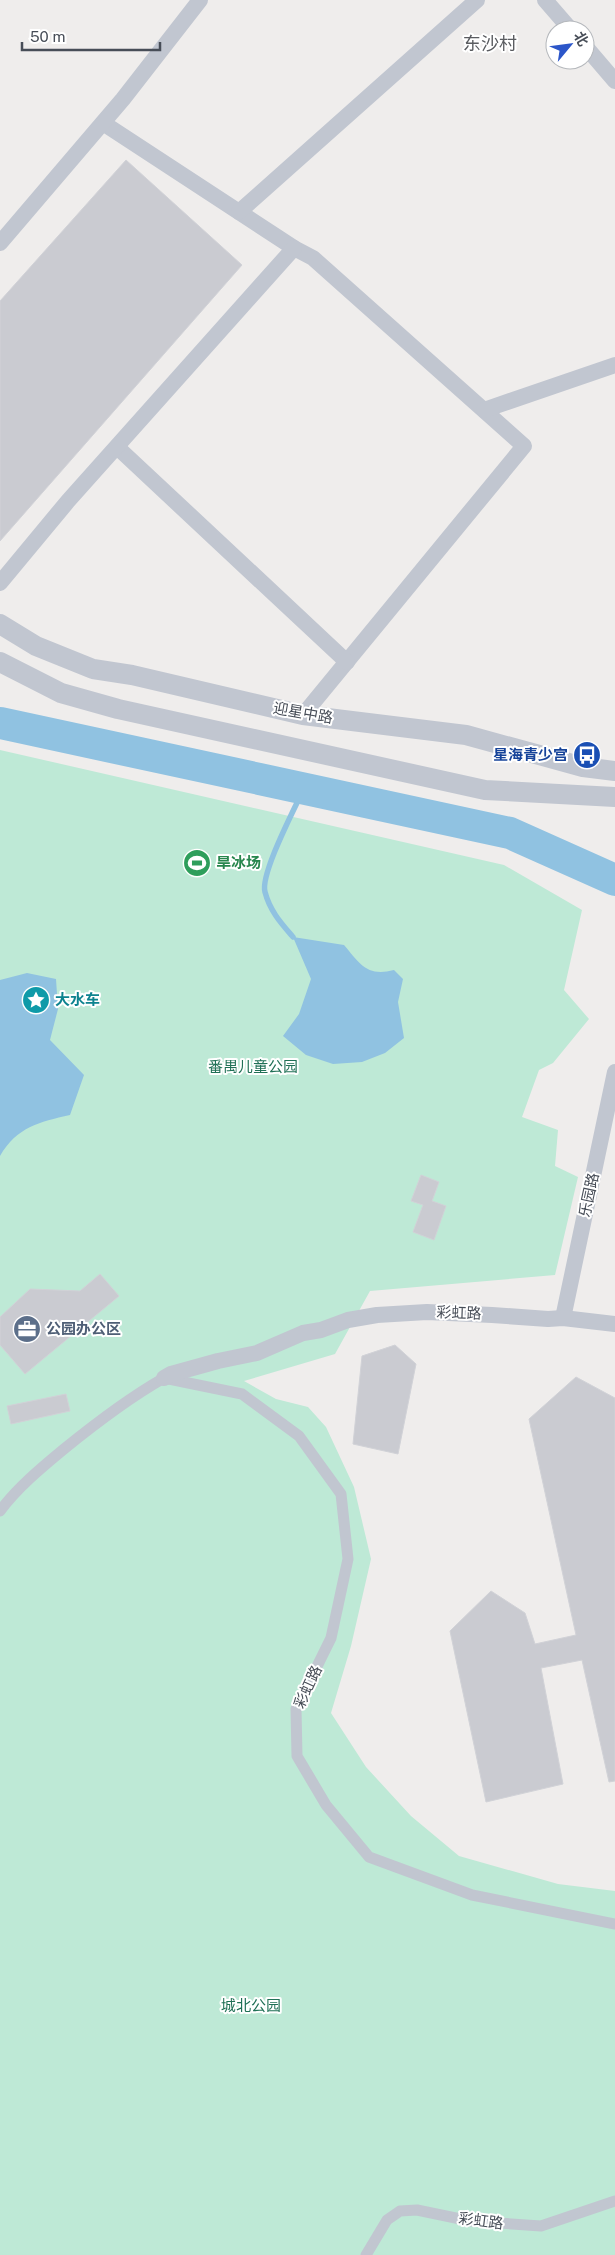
<svg xmlns="http://www.w3.org/2000/svg" width="615" height="2255" viewBox="0 0 615 2255" font-family="'Public Sans','Noto Sans SC',sans-serif">
	<rect width="100%" height="100%" fill="#efedec"/>
	<polygon fill="#bee9d6" points="0,750 504,865 582,910 564,990 589,1019 553,1063 539,1070 522,1117 558,1130 555,1166 578,1177 555,1275 370,1291 335,1354 244,1381 276,1399 308,1407 326,1427 354,1487 371,1559 351,1646 331,1713 366,1767 411,1816 459,1856 558,1884 615,1891 615,2255 0,2255"/>
	<g fill="#90c2e1">
		<path d="M293,937l51,8c16,19 23,32 50,25l9,9 -5,23 6,36 -19,15 -23,9 -29,2 -27,-9 -23,-19 16,-22 12,-35z"/>
		<path d="M27,973l29,6 2,30 -8,31 34,35 -14,40c-31,7 -53,12 -70,41v-176z"/>
	</g>
	<g fill="none" stroke-linecap="round" stroke-linejoin="round">
		<path stroke="#90c2e1" stroke-width="5.5" d="M293,937c-12,-14 -23,-26 -28,-45 -5,-18 30,-84 39,-104"/>
		<polyline stroke="#90c2e1" stroke-width="32" points="0,723 510,833 615,880"/>
	</g>
	<g fill="#cacbd1" stroke="#d1d2d7">
		<polygon points="126,160 242,265 0,541 0,301"/>
		<polygon points="421,1175 439,1182 432,1201 446,1206 434,1240 413,1232 423,1205 411,1201"/>
		<polygon points="100,1274 119,1296 25,1374 0,1345 0,1317 30,1289 80,1291"/>
		<polygon points="395,1345 416,1364 398,1454 353,1444 362,1356"/>
		<polygon points="576,1377 615,1398 615,1781 609,1782 582,1660 541,1668 563,1784 486,1802 450,1631 491,1591 525,1613 535,1644 576,1635 529,1419"/>
		<polygon points="66,1394 70,1411 11,1424 7,1406"/>
	</g>
	<g fill="none" stroke-linecap="round" stroke-linejoin="round">
		<g stroke="#c1c6d0" stroke-width="11">
			<path d="M0,1511c17,-23 41,-43 64,-62 32,-26 63,-50 100,-71l78,16 57,42 42,58 7,65 -17,79 -35,71 1,47 29,49 43,52 103,38 143,29"/>
			<polyline points="366,2255 387,2220 400,2211 417,2210 470,2221 541,2226 615,2201"/>
		</g>
		<g stroke="#c1c6d0" stroke-width="16">
			<polyline points="545,0 571,30"/>
			<polyline points="585,46 615,81"/>
			<polyline points="103,123 294,248 313,258 524,446 303,715"/>
			<polyline points="239,212 477,0"/>
			<polyline points="0,243 123,99 200,0"/>
			<polyline points="484,410 615,365"/>
			<polyline points="117,447 347,662"/>
			<polyline points="0,583 68,501 294,248"/>
			<polyline points="563,1318 615,1072"/>
			<polyline points="164,1378 171,1374 218,1361 257,1353 303,1333 321,1330 348,1320 377,1315 427,1312 492,1315 548,1319 563,1318 615,1324"/>
		</g>
		<g stroke="#c1c6d0" stroke-width="20">
			<polyline points="0,624 36,646 93,669 132,675 303,715 466,735 583,767 615,771"/>
			<polyline points="0,662 61,693 118,709 485,790 615,797"/>
		</g>
	</g>
	<defs>
		<g id="bus-disc" transform="scale(1.4375)"><circle r="9.5" fill="#1a4fb4" stroke="#fff"/><path d="M-5-6H5V4H4V6H2V4H-2V6H-4V4H-5ZM-3.5-4V0h7V-4ZM-3.5 1.2v1.5H-2V1.2ZM2 1.2v1.5H3.5V1.2Z" fill="#fff"/></g>
		<g id="stadium-disc" transform="scale(1.4375)"><circle r="9.5" fill="#2e9e5b" stroke="#fff"/><path d="M0-5a6.5 5 0 1 0 0 10a6.5 5 0 1 0 0-10ZM-3.5-1.8h7v3.6h-7Z" fill="#fff"/></g>
		<g id="sight-disc" transform="scale(1.4375)"><circle r="9.5" fill="#0f9aa8" stroke="#fff"/><path d="M0-6L1.8-2.2L6-1.7L2.9 1.2L3.7 5.4L0 3.3L-3.7 5.4L-2.9 1.2L-6-1.7L-1.8-2.2Z" fill="#fff"/></g>
		<g id="office-disc" transform="scale(1.4375)"><circle r="9.5" fill="#5c6f8a" stroke="#fff"/><path d="M-6-3h4V-5.5h4V-3h4V5H-6ZM-1-4.5V-3h2v-1.5ZM-6 0V1H6V0Z" fill="#fff"/></g>
	</defs>
	<g fill-rule="evenodd">
		<use href="#bus-disc" x="587" y="755"/>
		<use href="#stadium-disc" x="197" y="863"/>
		<use href="#sight-disc" x="36" y="1000"/>
		<use href="#office-disc" x="27" y="1329"/>
	</g>
	<g text-anchor="middle" stroke-width="4" stroke-linejoin="round" paint-order="stroke">
		<g font-size="15" fill="#474d57" stroke="#fff">
			<text transform="translate(303 713) rotate(10)" y="5">迎星中路</text>
			<text transform="translate(589 1195) rotate(-78)" y="5">乐园路</text>
			<text transform="translate(459 1313) rotate(2)" y="5">彩虹路</text>
			<text transform="translate(308 1687) rotate(-65)" y="5">彩虹路</text>
			<text transform="translate(481 2221) rotate(7)" y="5">彩虹路</text>
		</g>
		<g font-size="15" font-weight="bold" fill="#164399" stroke="#fff" text-anchor="end">
			<text x="568" y="760">星海青少宫</text>
		</g>
		<g font-size="15" font-weight="bold" fill="#27864d" stroke="#fff" text-anchor="start">
			<text x="216" y="868">旱冰场</text>
		</g>
		<g font-size="15" font-weight="bold" fill="#0d838f" stroke="#fff" text-anchor="start">
			<text x="55" y="1005">大水车</text>
		</g>
		<g font-size="15" fill="#207056" stroke="#fff">
			<text x="253" y="1072">番禺儿童公园</text>
			<text x="251" y="2011">城北公园</text>
		</g>
		<g font-size="15" font-weight="bold" fill="#4e5e75" stroke="#fff" text-anchor="start">
			<text x="46" y="1334">公园办公区</text>
		</g>
		<g font-size="18" fill="#5a5c60" stroke="#fff">
			<text x="490" y="50">东沙村</text>
		</g>
	</g>
	<g transform="translate(570 45) rotate(61)"><circle r="24" fill="#ffffff" stroke="#b5b8bc"/>
	<path d="M0-4L9 19L0 12L-9 19Z" fill="#2c56c9"/>
	<text y="-8" font-size="14" font-weight="bold" text-anchor="middle" fill="#474d57">北</text>
	</g>
	<path d="M22 42v8h138v-8" fill="none" stroke="#474d57" stroke-width="2.5"/>
	<text x="30" y="42" font-size="15" fill="#474d57" stroke="#ffffff" stroke-width="4" paint-order="stroke">50 m</text>
</svg>
